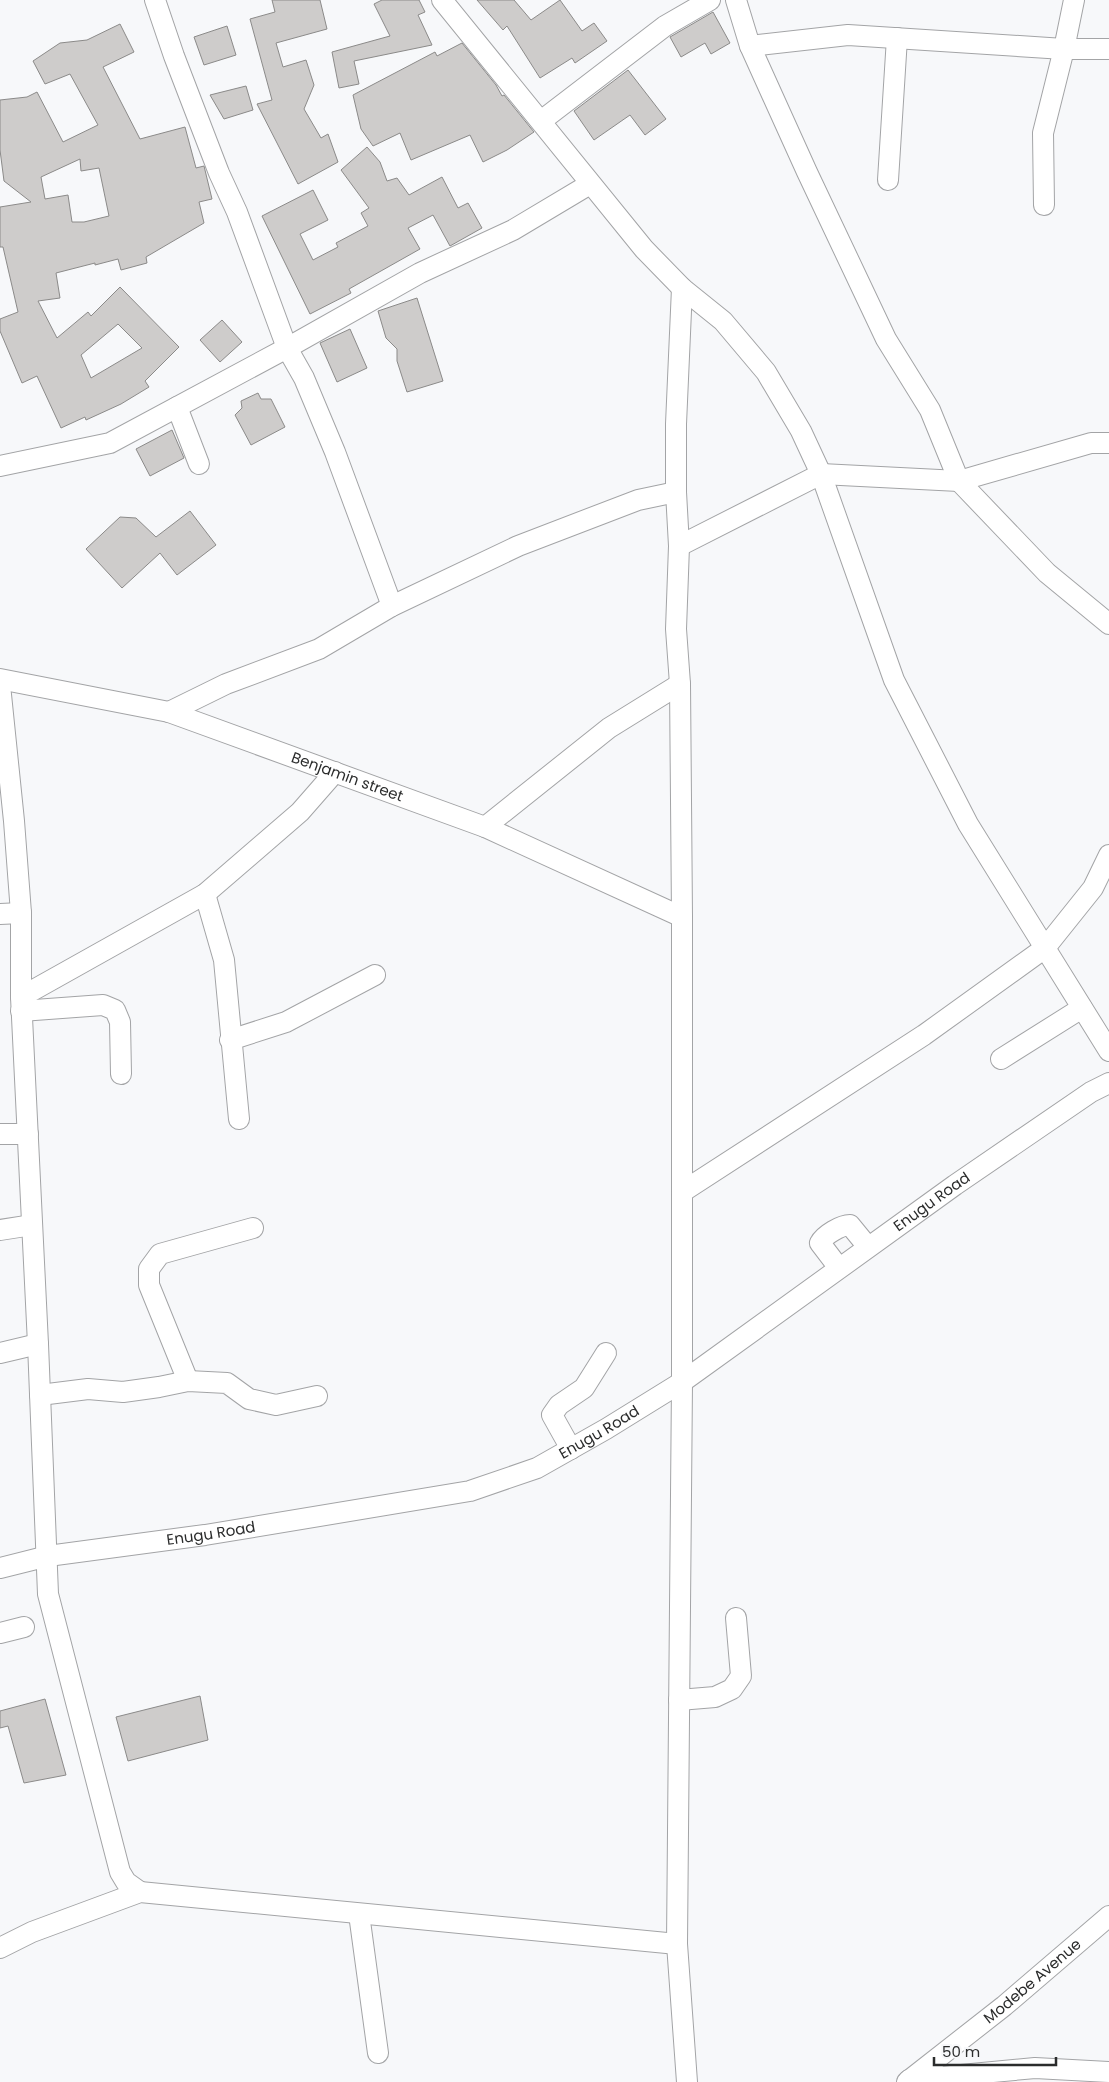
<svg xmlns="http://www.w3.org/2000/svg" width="1109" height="2082" viewBox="0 0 1109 2082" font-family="Poppins,sans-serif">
	<rect width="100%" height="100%" fill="#f7f8fa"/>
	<g fill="#cecccb" stroke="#8b8a89" fill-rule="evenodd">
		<polygon points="272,0 320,0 327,29 276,43 283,67 306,60 314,85 304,109 321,138 328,134 338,162 298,184 257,104 272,100 250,19 275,12"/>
		<polygon points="382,0 419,0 425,12 418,15 432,45 354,61 359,84 339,88 332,52 390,36 374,4"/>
		<polygon points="477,0 514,0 531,20 560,0 582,31 594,23 607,41 575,63 572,58 540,78 507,26 503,30"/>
		<polygon points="713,12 730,43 711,54 705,43 681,57 670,37"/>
		<path d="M120,24l14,28 -31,15 37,72 45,-12 11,41 8,-2 8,33 -13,3 5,21 -58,34 1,6 -26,7 -3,-11 -23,6v-2l-39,10 4,25 -22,3 19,37 31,-26 3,4 29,-29 59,60 -34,34 4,6 -28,17 -35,16 -1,-3 -24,11 -24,-52 -15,7 -22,-52v-12l18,-7 -15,-65h-3v-40l31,-5 -27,-21 -4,-31v-50l27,-3 10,-5 26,50 35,-17 -28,-51 -25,10 -12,-23 27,-18 27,-3zM80,159l1,12 18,-3 10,48 -25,6h-12l-4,-27 -23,4 -4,-22zM118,324l24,24 -51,30 -10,-23z"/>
		<polygon points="227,26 236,55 204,65 194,37"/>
		<polygon points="462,43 496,85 502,96 504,95 534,132 507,150 483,162 470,135 411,160 400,133 373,146 361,129 353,95 435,52 437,56"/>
		<polygon points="628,70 666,119 645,135 630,115 594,140 574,111"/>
		<polygon points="246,86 253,110 224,119 210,95"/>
		<polygon points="367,147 380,162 387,181 397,178 409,195 442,177 458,208 468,203 482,228 450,246 433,215 408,228 420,249 349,289 351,293 310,314 262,216 313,190 328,220 300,234 313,260 338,247 336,243 368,226 361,213 369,208 341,170"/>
		<polygon points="417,298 443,381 407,392 397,361 397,349 386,338 378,311"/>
		<polygon points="222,320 242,342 220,362 200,340"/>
		<polygon points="350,329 367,368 337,382 320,343"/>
		<polygon points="258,393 261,399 271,399 285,427 251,445 235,415 242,408 241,401"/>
		<polygon points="172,430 184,458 150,476 136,449"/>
		<polygon points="190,511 216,545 177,575 160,553 122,588 86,549 120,517 136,518 156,537"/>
		<polygon points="200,1696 208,1740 128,1761 116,1717"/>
		<polygon points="45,1699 66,1775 24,1783 8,1726 0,1728 0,1711"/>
	</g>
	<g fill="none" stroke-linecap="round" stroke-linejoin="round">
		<g stroke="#a3a4a6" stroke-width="22">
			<g id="minor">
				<polyline points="155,0 174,56 219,173 237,212 287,348 304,378 335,452 392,606"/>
				<polyline points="442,0 644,249 682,288 723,321 766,372 801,431 821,474 894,680 968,824 1109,1051"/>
				<polyline points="736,0 750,46 807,172 886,339 930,410 959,481 1047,573 1109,624"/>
				<polyline points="750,46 848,35 1064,49 1109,49"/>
				<polyline points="541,121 665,26 710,0"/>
				<polyline points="888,180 897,38"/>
				<polyline points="1044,205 1043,133 1064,49 1074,0"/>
				<polyline points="682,288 676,424 676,492 679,546 676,629 680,684 682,917 682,1382 677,1944 687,2082"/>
				<polyline points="177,407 199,464"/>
				<polyline points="0,466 110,443 287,348 420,273 513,230 590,184"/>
				<polyline points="679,546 821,474 959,481 1091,443 1109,443"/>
				<path id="s1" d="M0,679l169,33 316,115 197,90"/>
				<polyline points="0,685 14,821 21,913 21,997 38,1344 48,1594 120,1872 126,1882 140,1892"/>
				<polyline points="169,712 226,684 319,649 392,606 518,546 638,500 676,492"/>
				<polyline points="485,827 609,728 680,684"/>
				<polyline points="205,894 224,960 239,1119"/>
				<polyline points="0,914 21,913"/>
				<polyline points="21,997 205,894 300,812 335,772"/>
				<polyline points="21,1011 103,1005 115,1010 120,1022 121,1074"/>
				<polyline points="230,1040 286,1022 375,975"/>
				<polyline points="1001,1059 1082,1008"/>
				<polyline points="0,1134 28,1134"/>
				<polyline points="682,1192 924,1035 1045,948 1093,888 1109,855"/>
				<polyline points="0,1230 32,1225"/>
				<path d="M839,1268l-19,-25c4,-8 21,-18 30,-18l18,22"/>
				<polyline points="0,1353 38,1344"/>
				<polyline points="188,1381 149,1285 149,1269 160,1254 253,1228"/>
				<polyline points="40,1395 88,1389 123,1392 159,1387 188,1381 227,1383 249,1399 276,1405 317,1396"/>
				<polyline points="571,1449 552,1415 559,1405 584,1388 606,1353"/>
				<path id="s2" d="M0,1568l48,-12 157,-21 265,-44 67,-23 69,-39 76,-47 273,-197 136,-93 18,-9"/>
				<polyline points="0,1633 24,1627"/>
				<polyline points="679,1700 715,1697 732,1689 741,1676 736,1618"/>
				<polyline points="359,1914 378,2053"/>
				<polyline points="0,1948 32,1932 140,1892 677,1944"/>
				<polyline points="909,2080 1035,2068 1109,2072"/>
				<path id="s3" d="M907,2082l97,-76 105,-90"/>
			</g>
		</g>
		<use href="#minor" stroke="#fff" stroke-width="20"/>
	</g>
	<g text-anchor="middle" stroke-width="4.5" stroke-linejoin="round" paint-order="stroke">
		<g font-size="15" fill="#2b2c2c" stroke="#f7f8fa">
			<text dy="5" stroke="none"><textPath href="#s1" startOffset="362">Benjamin street</textPath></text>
			<text dy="5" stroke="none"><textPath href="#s2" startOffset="1024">Enugu Road</textPath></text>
			<text dy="5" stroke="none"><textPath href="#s2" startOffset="619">Enugu Road</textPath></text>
			<text dy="5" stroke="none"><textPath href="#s2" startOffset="214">Enugu Road</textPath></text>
			<text dy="5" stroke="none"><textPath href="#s3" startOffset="161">Modebe Avenue</textPath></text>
		</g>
	</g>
	<path d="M934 2057v8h122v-8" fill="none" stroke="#2b2c2c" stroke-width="2.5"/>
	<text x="942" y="2057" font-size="15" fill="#2b2c2c" stroke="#f7f8fa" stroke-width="4" paint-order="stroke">50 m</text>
</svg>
